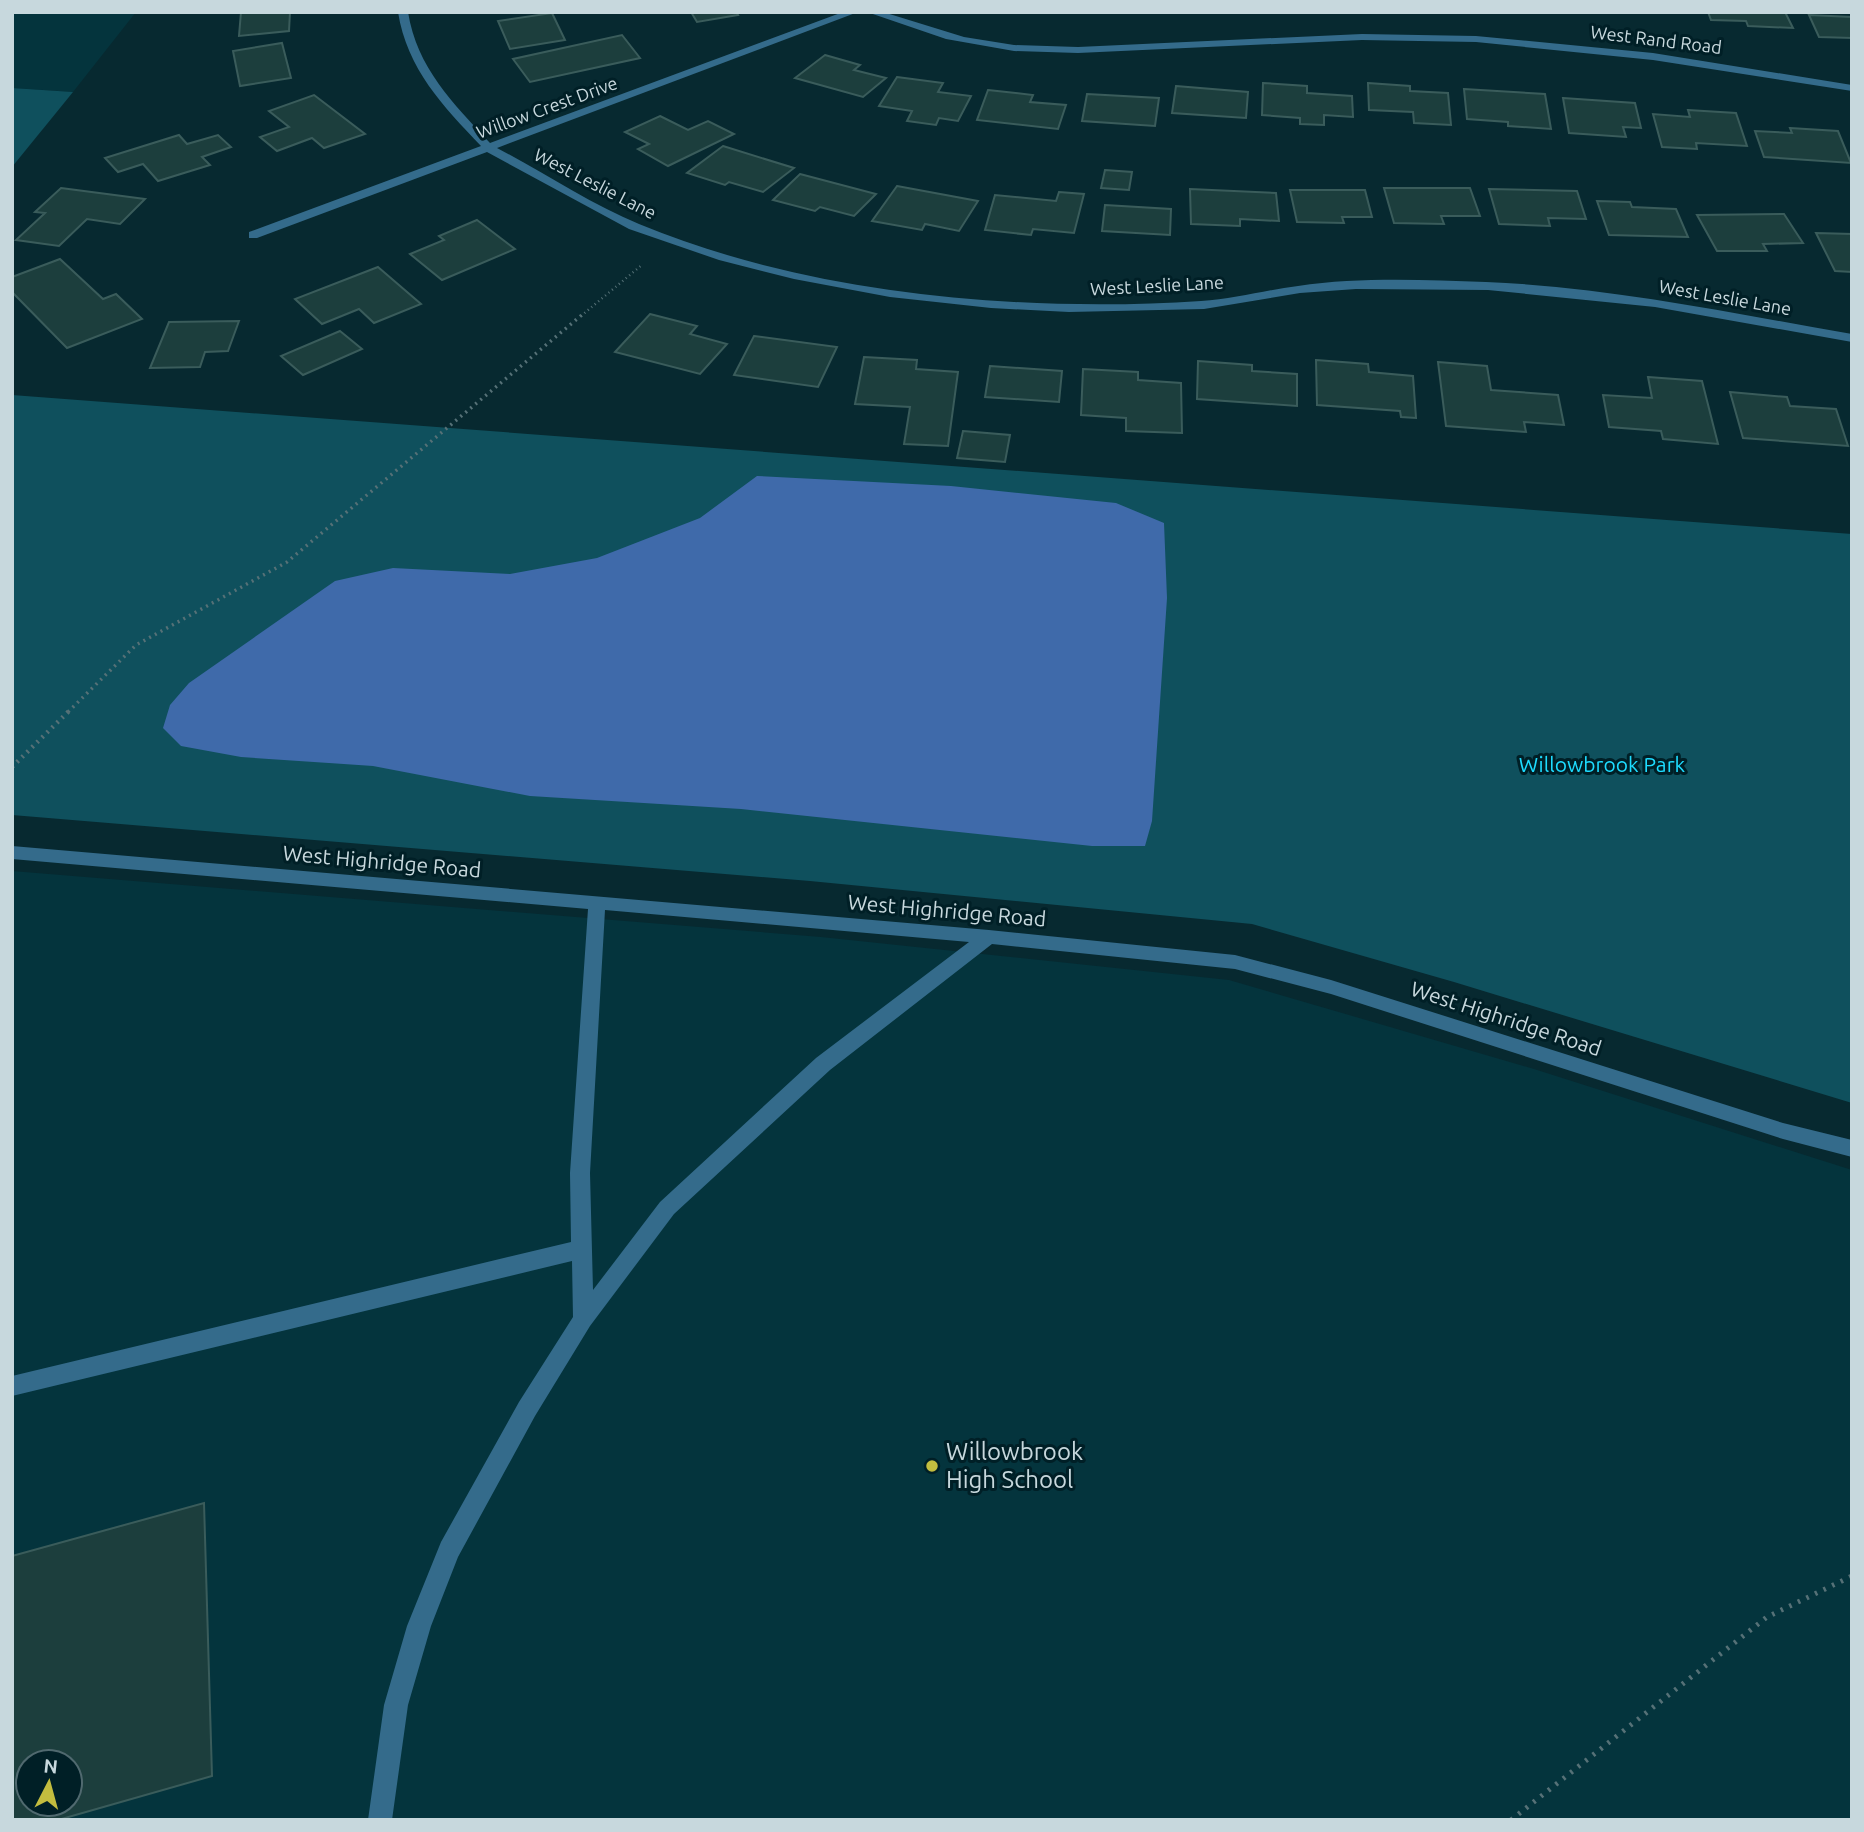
<svg xmlns="http://www.w3.org/2000/svg" width="1864" height="1832" viewBox="0 0 1864 1832" font-family="Ubuntu,sans-serif">
	<rect width="100%" height="100%" fill="#072930"/>
	<g fill="#04343d" fill-rule="evenodd">
		<polygon points="12,12 136,12 73,92 12,88"/>
		<path d="M12,871l809,66 408,43 305,89 318,101v650h-1840zM28,1762h42v42h-42z"/>
	</g>
	<g fill="#0f505d">
		<polygon points="12,88 73,92 12,167"/>
		<polygon points="12,395 1852,534 1852,1103 1454,982 1252,924 810,881 12,815"/>
	</g>
	<polygon fill="#3f6aaa" points="757,476 951,486 1116,503 1164,523 1167,598 1152,821 1145,846 1092,846 741,809 530,796 373,766 241,757 181,746 163,728 170,705 189,683 335,581 393,568 510,574 597,558 700,518"/>
	<g fill="#1c3e3d" stroke="#3a5c5b" stroke-width="2" fill-rule="evenodd">
		<polygon points="221,12 290,12 289,31 239,36 241,12"/>
		<polygon points="691,12 736,12 738,15 697,22"/>
		<polygon points="1708,12 1785,12 1793,28 1748,26 1746,21 1711,20"/>
		<polygon points="552,13 565,40 510,49 498,21"/>
		<polygon points="1809,15 1852,17 1852,38 1819,37"/>
		<polygon points="622,35 640,58 530,82 513,59"/>
		<polygon points="282,43 291,78 240,86 233,51"/>
		<polygon points="825,55 860,65 854,70 886,78 863,97 795,78"/>
		<polygon points="897,77 943,83 938,92 971,96 958,121 939,118 936,125 907,121 912,111 879,106"/>
		<polygon points="1263,83 1307,86 1307,93 1352,96 1353,117 1324,115 1324,125 1300,124 1300,118 1262,115"/>
		<polygon points="1368,83 1410,86 1410,91 1448,93 1451,125 1414,123 1413,112 1369,110"/>
		<polygon points="1176,86 1248,92 1246,118 1172,113"/>
		<polygon points="1464,89 1545,94 1551,129 1508,126 1508,122 1467,119"/>
		<polygon points="988,90 1033,95 1030,102 1066,105 1058,129 977,120"/>
		<polygon points="1087,94 1159,98 1155,126 1082,121"/>
		<polygon points="314,95 365,134 324,148 312,138 277,151 260,137 289,127 269,111"/>
		<polygon points="1563,98 1635,103 1641,128 1623,127 1626,137 1569,133"/>
		<polygon points="1688,110 1736,113 1747,146 1696,143 1697,149 1662,147 1653,114 1690,117"/>
		<polygon points="660,116 688,130 708,121 734,134 668,166 638,149 649,144 625,132"/>
		<polygon points="1790,128 1838,131 1851,163 1764,157 1755,131 1792,133"/>
		<polygon points="179,135 187,144 218,135 231,147 202,157 210,165 158,181 143,164 118,172 105,158"/>
		<polygon points="723,146 794,168 763,192 729,182 725,185 687,173"/>
		<polygon points="1105,170 1132,172 1129,190 1101,188"/>
		<polygon points="800,174 876,194 854,216 820,207 815,211 773,200"/>
		<polygon points="897,186 978,201 959,231 925,224 922,230 872,221"/>
		<polygon points="61,188 145,199 120,224 87,219 59,246 16,240 45,213 35,212"/>
		<polygon points="1384,188 1470,188 1480,216 1441,216 1444,224 1394,223"/>
		<polygon points="1190,189 1276,193 1279,221 1240,219 1240,226 1191,224"/>
		<polygon points="1489,189 1577,191 1586,219 1548,218 1550,226 1499,224"/>
		<polygon points="1290,190 1365,190 1372,217 1342,217 1344,223 1297,222"/>
		<polygon points="1059,192 1084,194 1074,233 1033,229 1031,235 985,230 995,195 1056,201"/>
		<polygon points="1597,201 1630,202 1632,207 1676,209 1688,237 1609,235"/>
		<polygon points="1105,205 1171,209 1170,235 1102,231"/>
		<polygon points="1784,214 1803,243 1763,244 1767,251 1717,251 1697,215"/>
		<polygon points="477,220 515,249 442,280 410,254 444,240 439,236"/>
		<polygon points="1816,233 1852,234 1852,272 1835,271"/>
		<polygon points="60,259 103,299 116,294 142,319 67,348 12,292 12,277"/>
		<polygon points="378,267 421,304 374,323 359,309 322,324 295,299"/>
		<polygon points="650,314 697,326 690,334 727,344 700,374 615,352"/>
		<polygon points="239,321 228,351 205,352 200,367 150,368 169,322"/>
		<polygon points="340,331 362,349 303,375 281,356"/>
		<polygon points="754,336 837,347 818,387 734,375"/>
		<polygon points="864,357 917,360 916,369 958,372 948,446 904,444 910,407 855,404"/>
		<polygon points="1316,360 1368,364 1369,372 1413,376 1416,418 1401,417 1400,411 1317,405"/>
		<polygon points="1198,361 1252,365 1252,371 1297,374 1297,406 1197,399"/>
		<polygon points="1438,362 1487,366 1491,390 1558,395 1564,425 1524,422 1526,432 1446,426"/>
		<polygon points="990,366 1062,371 1059,402 985,397"/>
		<polygon points="1083,369 1138,372 1138,380 1181,383 1182,433 1126,431 1126,418 1081,415"/>
		<polygon points="1648,377 1702,381 1718,444 1663,439 1661,431 1609,427 1603,395 1652,398"/>
		<polygon points="1730,392 1787,397 1790,406 1836,409 1848,446 1743,438"/>
		<polygon points="963,431 1010,435 1005,462 957,458"/>
		<path d="M204,1503l8,273 -154,44h-46v-264zM28,1762h42v42h-42z"/>
	</g>
	<g fill="none" stroke-linecap="round" stroke-linejoin="round">
		<polyline stroke="#567177" stroke-width="2.5" stroke-dasharray="1 3.5" stroke-linecap="butt" points="581,316 643,264"/>
		<polyline stroke="#567177" stroke-width="3.5" stroke-dasharray="2 4.5" stroke-linecap="butt" points="68,712 136,645 287,562 583,314"/>
		<polyline stroke="#567177" stroke-width="4.5" stroke-dasharray="2 5" stroke-linecap="butt" points="12,767 70,710"/>
		<polyline stroke="#567177" stroke-width="5" stroke-dasharray="2.5 7" stroke-linecap="butt" points="1511,1820 1767,1617 1852,1576"/>
		<g fill="#346b8b" fill-rule="evenodd">
			<path d="M398,12h10c9,56 45,91 82,131l353,-131h15l-361,136c46,24 95,57 142,76 168,70 382,89 562,77 33,-2 65,-11 97,-15 61,-9 126,-6 188,-4 123,5 245,31 366,52v8l-197,-35 -167,-17 -132,-1 -56,4 -96,16 -135,3 -78,-4 -101,-11 -96,-18 -75,-19 -90,-31 -142,-77 -230,86h-8v-6l232,-86c-38,-40 -74,-77 -83,-134z"/>
			<polygon points="867,12 883,12 964,37 1014,45 1078,47 1362,34 1476,36 1653,53 1852,85 1852,91 1653,60 1476,42 1362,40 1078,53 1014,51 946,39"/>
			<path d="M12,846l977,84 246,25 96,25 452,143 69,17v17l-69,-18 -452,-145 -96,-25 -243,-25 -162,126 -156,144 -84,112 -55,90 -77,141 -27,69 -23,79 -16,115h-24l16,-115 23,-79 34,-84 78,-140 54,-85 -1,-56 -560,135v-20l559,-134 -1,-69 18,-264 -576,-50zM605,910l364,32 -153,116 -156,144 -67,88 -3,-117z"/>
		</g>
	</g>
	<circle fill="#c3bd3f" stroke="#001f26" stroke-width="2.5" cx="932" cy="1466" r="7"/>
	<g text-anchor="middle" stroke-width="6" stroke-linejoin="round" paint-order="stroke">
		<g font-size="18" fill="#c7d8dd" stroke="#001f26">
			<text transform="translate(1656 40) rotate(7)" y="6">West Rand Road</text>
			<text transform="translate(547 108) rotate(-20)" y="6">Willow Crest Drive</text>
			<text transform="translate(595 184) rotate(27)" y="6">West Leslie Lane</text>
			<text transform="translate(1157 286) rotate(-3)" y="6">West Leslie Lane</text>
			<text transform="translate(1725 298) rotate(10)" y="6">West Leslie Lane</text>
		</g>
		<g font-size="21" fill="#1ddcff" stroke="#001f26">
			<text x="1602" y="772">Willowbrook Park</text>
		</g>
		<g font-size="21" fill="#c7d8dd" stroke="#001f26">
			<text transform="translate(382 862) rotate(5)" y="7">West Highridge Road</text>
			<text transform="translate(947 911) rotate(5)" y="7">West Highridge Road</text>
			<text transform="translate(1506 1019) rotate(18)" y="7">West Highridge Road</text>
		</g>
		<g font-size="24" fill="#c7d8dd" stroke="#001f26" text-anchor="start">
			<text x="946" y="1460">Willowbrook<tspan x="946" dy="28">High School</tspan></text>
		</g>
	</g>
	<rect width="1864" height="1832" fill="none" stroke="#c7d8dd" stroke-width="28"/>
	<g transform="translate(49 1783) rotate(6)"><circle r="33" fill="#001f26" stroke="#50696f" stroke-width="2"/>
	<path d="M0-5L12 26L0 18L-12 26Z" fill="#c3bd3f"/>
	<text y="-10" font-size="19" font-weight="bold" text-anchor="middle" fill="#c7d8dd">N</text>
	</g>
</svg>
